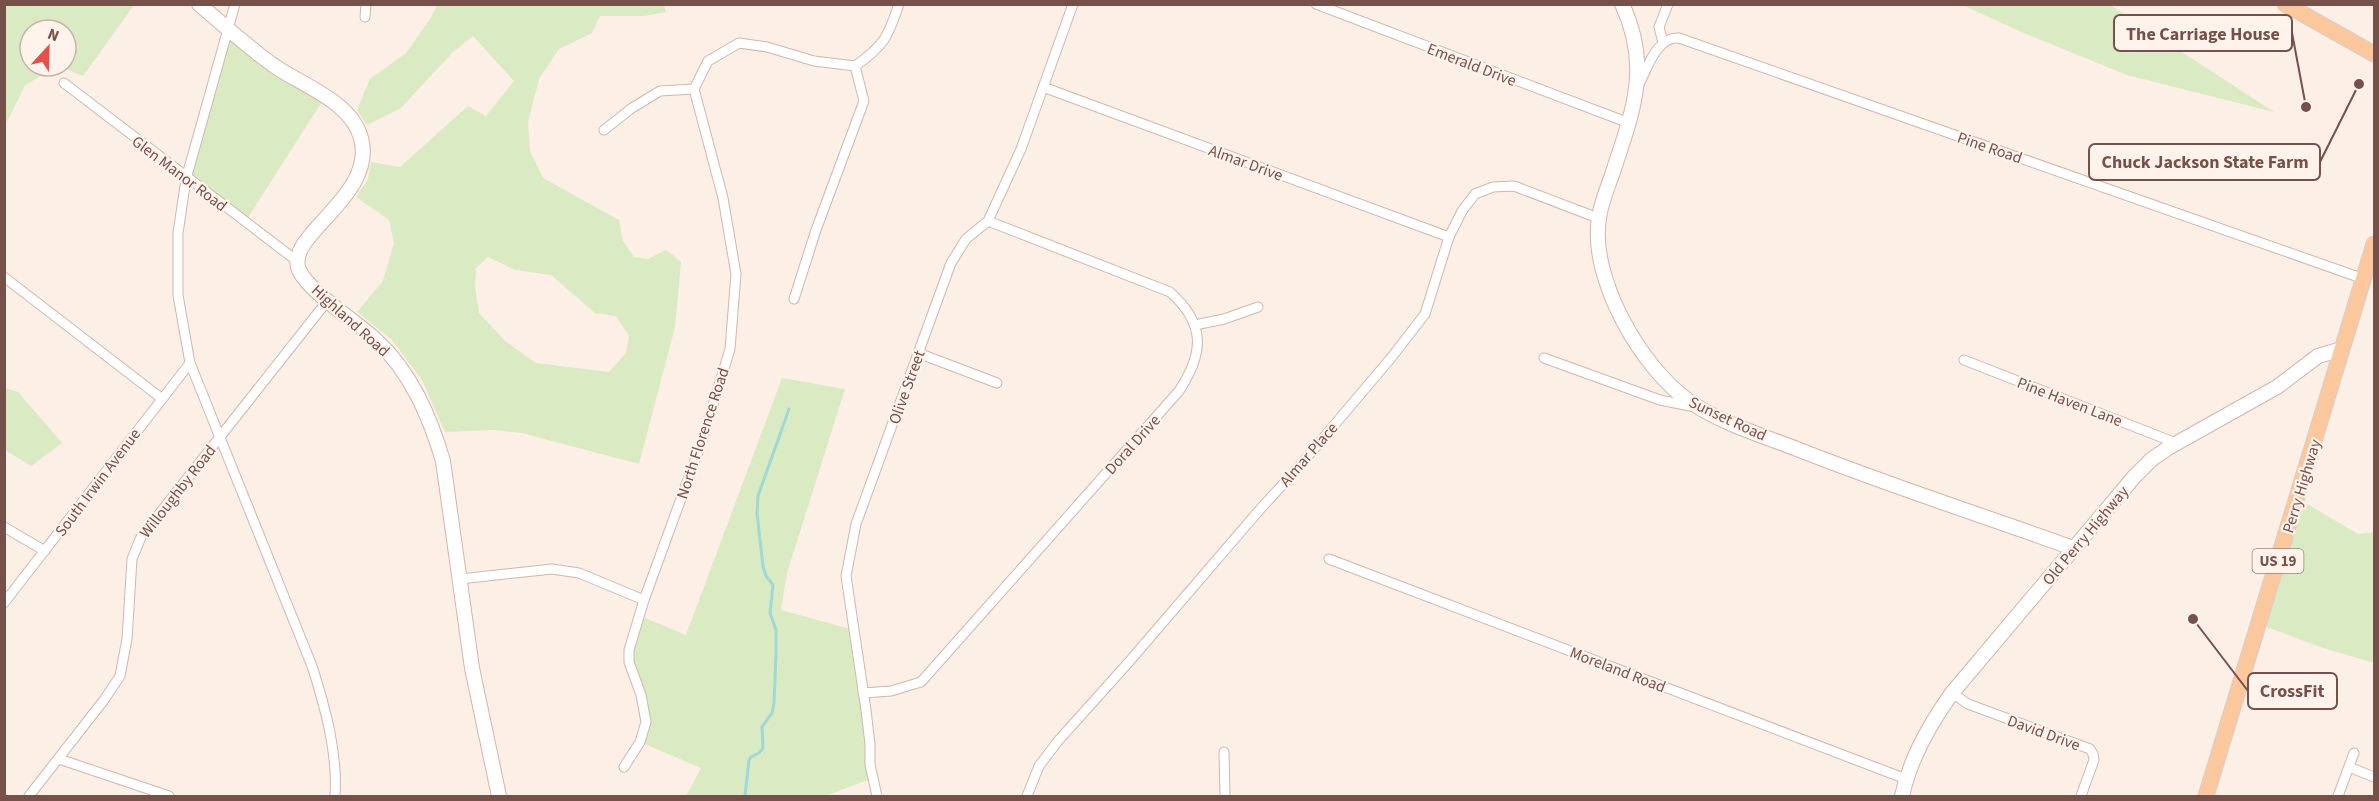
<svg xmlns="http://www.w3.org/2000/svg" width="2379" height="801" viewBox="0 0 2379 801" font-family="'Source Sans 3',sans-serif">
	<rect width="100%" height="100%" fill="#fcefe5"/>
	<g fill="#daeac3" fill-rule="evenodd">
		<path d="M5,4h129v1l-51,71 -25,-10 -33,19 -20,41zM30,30h36v36h-36z"/>
		<path d="M437,5h227l2,7 -21,4h-45l-8,17 -33,16 -20,30 -11,43 2,29 13,27 76,42 4,21 11,16 14,2 18,-9 15,12 -6,65 -36,137 -117,-31 -27,-3 -50,2 -23,-52 -31,-41 -34,-27 26,-31 11,-38 -5,-23 -33,-23 12,-18 3,-17 29,5 68,-61 18,10 28,-35 -41,-45 -20,16 -52,56 -34,17 -10,-15 13,-31 36,-26 26,-37zM488,257l27,13 36,5 44,38 21,3 13,20 -3,17 -17,19 -73,-9 -31,-22 -26,-28 -4,-27 1,-18z"/>
		<polygon points="1962,5 2110,5 2274,112 2127,75 2024,33"/>
		<polygon points="228,28 325,97 245,222 186,179"/>
		<polygon points="782,378 845,389 787,573 781,610 854,630 873,778 825,796 686,796 701,768 640,742 644,731 629,650 640,616 686,635"/>
		<polygon points="5,388 18,392 62,443 31,466 5,450"/>
		<polygon points="2297,498 2358,534 2374,532 2374,663 2323,648 2259,624"/>
	</g>
	<g fill="none" stroke-linecap="round" stroke-linejoin="round">
		<polyline stroke="#9fd8d6" stroke-width="3" points="745,796 749,760 751,757 759,753 763,748 762,727 772,713 774,703 776,655 776,630 770,613 773,585 766,576 763,566 757,513 758,496 789,409"/>
		<g stroke="#d0b7ae" stroke-width="11">
			<g id="street">
				<path d="M235,4l-49,175 -8,54v62l12,68 122,303c13,41 26,87 23,130"/>
				<polyline points="1316,4 1629,123"/>
				<polyline points="365,17 366,4"/>
				<polyline points="1663,43 1659,27 1668,4"/>
				<polyline points="64,83 297,261"/>
				<path d="M1638,86c9,-16 18,-50 41,-48l685,241"/>
				<polyline points="1043,87 1449,237"/>
				<polyline points="604,130 632,108 660,91 694,89 708,61 739,43 767,47 814,61 855,66"/>
				<polyline points="4,277 161,398"/>
				<path d="M794,299l22,-69 48,-129 -9,-35c29,-20 33,-29 44,-62"/>
				<polyline points="1195,325 1224,319 1258,307"/>
				<polyline points="918,353 997,383"/>
				<polyline points="1544,358 1660,400 1695,407"/>
				<polyline points="1964,360 2176,443"/>
				<polyline points="4,527 45,551"/>
				<polyline points="1329,559 1906,779"/>
				<polyline points="460,579 552,569 579,573 644,600"/>
				<polyline points="4,603 190,363"/>
				<path d="M863,693l28,-2 30,-9 258,-291c25,-38 27,-67 -9,-99l-182,-71"/>
				<polyline points="1952,693 1968,704 2090,749 2093,754 2094,760 2081,796"/>
				<polyline points="1224,752 1225,796"/>
				<polyline points="59,759 169,796"/>
				<polyline points="624,767 640,742 646,722 641,695 629,662 629,650 644,600 702,441 730,349 736,274 723,198 694,89"/>
				<polyline points="2349,767 2374,777"/>
				<polyline points="29,796 104,700 120,676 127,639 132,559 141,537 328,300"/>
				<polyline points="877,796 870,765 870,744 866,710 846,576 856,524 951,263 966,239 988,221 1021,149 1073,4"/>
				<polyline points="1027,796 1039,766 1058,741 1128,663 1262,507 1297,469 1391,358 1425,314 1449,237 1462,211 1475,194 1493,187 1514,186 1598,218"/>
				<polyline points="2338,796 2354,753"/>
			</g>
		</g>
		<g stroke="#d3b5ab" stroke-width="16">
			<g id="secondary">
				<path d="M199,4c24,21 48,42 74,61 28,20 78,36 88,73 16,59 -77,97 -62,132 9,21 59,53 77,70 35,32 54,77 67,121l29,207 27,128"/>
				<path d="M1622,4c30,64 10,109 -10,171 -5,14 -11,28 -13,43 -10,59 42,150 90,183 31,22 72,34 108,48 91,36 184,66 276,99"/>
				<path d="M1902,796c8,-37 27,-71 50,-103l182,-216 18,-18 16,-11 109,-61 41,-31 24,-7"/>
			</g>
		</g>
		<g stroke="#d8cecc" stroke-width="17">
			<g id="primary">
				<polyline points="2285,4 2374,54"/>
				<polyline points="2206,796 2374,244"/>
			</g>
		</g>
		<use href="#street" stroke="#fff" stroke-width="9"/>
		<use href="#secondary" stroke="#fff" stroke-width="14"/>
		<use href="#primary" stroke="#fbc79d" stroke-width="15"/>
	</g>
	<g text-anchor="middle" stroke-width="4.5" stroke-linejoin="round" paint-order="stroke">
		<rect fill="#fff3eb" stroke="#9e827a" stroke-width="1.5" x="2252.5" y="549" width="51" height="24" rx="4.5"/>
		<g font-size="15" font-weight="bold" fill="#75514a">
			<text x="2278" y="566">US 19</text>
		</g>
		<g font-size="16" fill="#75514a" stroke="#fff3eb">
			<text transform="translate(1472 64) rotate(21)" y="6">Emerald Drive</text>
			<text transform="translate(1990 147) rotate(19)" y="6">Pine Road</text>
			<text transform="translate(1246 162) rotate(20)" y="6">Almar Drive</text>
			<text transform="translate(180 173) rotate(37)" y="6">Glen Manor Road</text>
			<text transform="translate(351 320) rotate(42)" y="6">Highland Road</text>
			<text transform="translate(906 387) rotate(-70)" y="6">Olive Street</text>
			<text transform="translate(2070 401) rotate(21)" y="6">Pine Haven Lane</text>
			<text transform="translate(1728 418) rotate(25)" y="6">Sunset Road</text>
			<text transform="translate(702 433) rotate(-72)" y="6">North Florence Road</text>
			<text transform="translate(1132 444) rotate(-48)" y="6">Doral Drive</text>
			<text transform="translate(1308 454) rotate(-49)" y="6">Almar Place</text>
			<text transform="translate(97 482) rotate(-53)" y="6">South Irwin Avenue</text>
			<text transform="translate(2301 486) rotate(-73)" y="6">Perry Highway</text>
			<text transform="translate(177 491) rotate(-52)" y="6">Willoughby Road</text>
			<text transform="translate(2085 535) rotate(-50)" y="6">Old Perry Highway</text>
			<text transform="translate(1618 669) rotate(21)" y="6">Moreland Road</text>
			<text transform="translate(2044 732) rotate(20)" y="6">David Drive</text>
		</g>
	</g>
	<path fill="none" stroke="#75514a" stroke-width="2" d="M2306 107L2292 33M2359 84L2320 162M2193 619L2248 691"/>
	<g fill="#75514a" stroke="#fff3eb" stroke-width="2">
		<circle cx="2306" cy="107" r="6"/>
		<circle cx="2359" cy="84" r="6"/>
		<circle cx="2193" cy="619" r="6"/>
	</g>
	<g fill="#fff3eb" stroke="#75514a" stroke-width="2">
		<rect x="2114" y="15" width="178" height="36" rx="6"/>
		<rect x="2089" y="144" width="231" height="36" rx="6"/>
		<rect x="2248" y="673" width="89" height="36" rx="6"/>
	</g>
	<g font-size="18" text-anchor="middle" font-weight="bold" fill="#75514a">
		<text x="2203" y="40">The Carriage House</text>
		<text x="2205" y="168">Chuck Jackson State Farm</text>
		<text x="2292" y="697">CrossFit</text>
	</g>
	<rect width="2379" height="801" fill="none" stroke="#75514a" stroke-width="12"/>
	<g transform="translate(48 48) rotate(22)"><circle r="28" fill="#fff3eb" stroke="#c8b2ab" stroke-width="1.5"/>
	<path d="M0-4.5L10 22L0 15L-10 22Z" fill="#e6504a"/>
	<text y="-9" font-size="16" font-weight="bold" text-anchor="middle" fill="#75514a">N</text>
	</g>
</svg>
